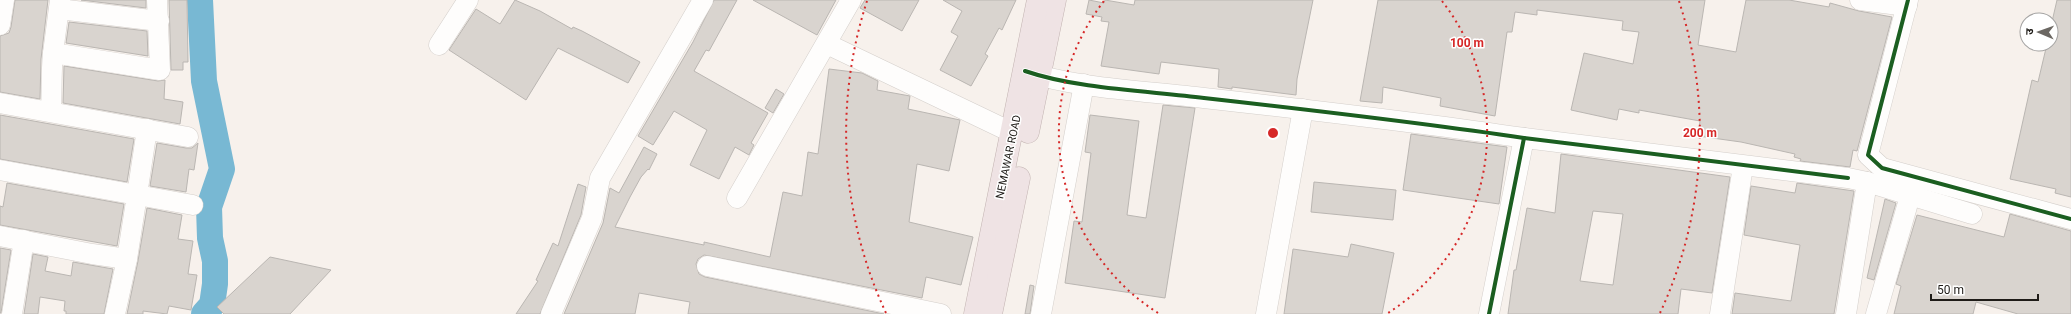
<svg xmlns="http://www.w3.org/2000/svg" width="2071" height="314" viewBox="0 0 2071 314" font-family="Roboto,'Noto Sans Devanagari',sans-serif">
	<rect width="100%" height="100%" fill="#f7f1ec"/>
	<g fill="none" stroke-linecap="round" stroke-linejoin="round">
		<polyline stroke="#78b8d3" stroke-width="26" points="200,0 204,81 222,169 209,207 210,238 215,261 215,284 212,305 204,314"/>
	</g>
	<g fill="#d9d4cf" stroke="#bab6b2" fill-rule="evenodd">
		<polygon points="15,0 48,0 41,59 40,99 0,92 0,36 9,33 11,27"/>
		<polygon points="81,0 146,0 146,8"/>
		<polygon points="169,0 187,0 188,62 183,62 183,70 171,70"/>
		<polygon points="515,0 540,11 572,29 573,27 582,31 640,62 628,83 558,48 526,100 449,50 476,9 500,24"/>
		<polygon points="714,0 737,0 709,51 706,50 694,71 768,113 751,143 754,145 749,155 735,147 719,179 690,165 707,130 674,111 653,145 638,136 693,42"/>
		<polygon points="753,0 836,0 817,35"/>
		<polygon points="865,0 919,0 902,31 860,8"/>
		<polygon points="943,0 1016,0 1002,30 999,28 985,54 988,56 971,86 940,70 958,36 951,32 962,11"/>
		<polygon points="1089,0 1104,3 1105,0 1134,5 1135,0 1313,0 1297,79 1296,95 1232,87 1232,89 1218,87 1219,69 1161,62 1159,74 1101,66 1109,22 1101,21 1102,17 1086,14"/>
		<polygon points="1378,0 1705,0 1698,45 1736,52 1746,0 1789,0 1829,7 1830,3 1859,11 1892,17 1857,151 1853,150 1850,167 1800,161 1801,159 1794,157 1795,154 1741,142 1698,136 1700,121 1639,110 1639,113 1619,109 1617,120 1571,110 1584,53 1633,64 1639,32 1622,30 1623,21 1537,10 1537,15 1515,12 1512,32 1507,32 1495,116 1440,106 1441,98 1383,87 1382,103 1360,101"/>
		<polygon points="2057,0 2071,0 2071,197 2055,193 2056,189 2010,179 2032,80 2038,82 2047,44 2051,44 2051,26"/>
		<polygon points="69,22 147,31 148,56 66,43"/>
		<polygon points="64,66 158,81 165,80 164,99 183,102 180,124 63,103"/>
		<polygon points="829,69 862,73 878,81 877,90 910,96 908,109 960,120 949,171 917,164 909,222 973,237 961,285 926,277 922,298 704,255 698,259 696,264 699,274 705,277 884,314 688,314 690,302 639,293 635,314 564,314 603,223 610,188 619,193 644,147 657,154 649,170 648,169 641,177 630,197 615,227 704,245 704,242 770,257 783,192 802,196 808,152 818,154"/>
		<polygon points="776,89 784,94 773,113 765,108"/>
		<polygon points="1163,105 1195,108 1165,298 1065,283 1074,221 1082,222 1091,153 1085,152 1090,115 1139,121 1127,215 1146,218"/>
		<polygon points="0,115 134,139 127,182 0,159"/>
		<polygon points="1411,134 1507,147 1499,204 1403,190"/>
		<polygon points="157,143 186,148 192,148 198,143 194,170 189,169 186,192 150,186"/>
		<path d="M1561,154l169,23 -18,116 -31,-4 -3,25h-170l6,-44h2l11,-62 28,5zM1593,211l30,3 -10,71 -33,-4z"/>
		<polygon points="1314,182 1396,190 1393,220 1311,212"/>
		<polygon points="7,183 124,204 117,246 0,225 0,206 3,207"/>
		<polygon points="1797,183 1854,191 1834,314 1732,314 1735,293 1791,301 1800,245 1744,235 1751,186 1795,193"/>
		<polygon points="578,184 586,187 581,215 540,314 516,314 538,281 536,280 553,243 558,246"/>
		<polygon points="1885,199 1896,203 1874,280 1867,278"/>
		<polygon points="147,208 182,215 178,239 193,241 188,274 197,275 191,310 169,306 167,314 143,311 143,314 127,314 138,261"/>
		<polygon points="2010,214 2071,231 2071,314 2018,314 1976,302 1973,314 1894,314 1901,286 1896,284 1917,215 2004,237"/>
		<polygon points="1351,244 1394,253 1382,314 1284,314 1293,249 1348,257"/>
		<polygon points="0,248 11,250 1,313 0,313"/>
		<polygon points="33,254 48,257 45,271 71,276 73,262 113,269 104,314 66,314 66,311 64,311 65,301 40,297 38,314 24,314"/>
		<polygon points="270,257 331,270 290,314 224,314 217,307"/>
		<polygon points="1030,285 1034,286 1030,314 1025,314"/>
	</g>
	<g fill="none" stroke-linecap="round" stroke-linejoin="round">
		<g stroke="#d4cfcb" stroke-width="21">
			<g id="minor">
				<polyline points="60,0 53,53 160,70 157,0"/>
				<polyline points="1860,0 1907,6"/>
				<polyline points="1908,0 1868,155 1882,168 2071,219"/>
				<polyline points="59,9 159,21"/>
				<polyline points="0,25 4,0"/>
				<polyline points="827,44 1013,133"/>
				<polyline points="439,45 468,0"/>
				<path d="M1025,71c52,18 124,20 179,27 107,12 213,24 320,40"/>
				<polyline points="0,103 188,137"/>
				<path d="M51,111c1,-20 0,-39 2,-58"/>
				<polyline points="147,129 137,195 193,205"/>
				<polyline points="0,170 137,195 127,259"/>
				<polyline points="737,198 851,0"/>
				<polyline points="0,236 92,254 127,259 115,314"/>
				<polyline points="707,266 941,314"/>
				<polyline points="12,314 24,240"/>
				<polyline points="551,314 592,218 600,178 703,0"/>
				<polyline points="1041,314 1084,84"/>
				<polyline points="1266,314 1303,109"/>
				<polyline points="1489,314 1524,138 1848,178 1867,182 1972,214"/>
				<polyline points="1720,314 1743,166"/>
				<polyline points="1846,314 1867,182"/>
				<polyline points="1876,314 1910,196"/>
			</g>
		</g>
		<g stroke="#c1b2b0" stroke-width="23">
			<g id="highway">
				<polyline points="1028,132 1055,0"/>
				<polyline points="975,314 1038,0"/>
				<polyline points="991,314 1019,178"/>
			</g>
		</g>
		<use href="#minor" stroke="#fefdfc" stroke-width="20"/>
		<use href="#highway" stroke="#efe3e4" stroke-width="22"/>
		<g stroke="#fff" stroke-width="6">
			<g id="cycleway">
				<polyline points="1908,0 1868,155 1882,168 2071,219"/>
				<path d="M1025,71c52,18 124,20 179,27 107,12 213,24 320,40"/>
				<polyline points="1489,314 1524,138 1848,178"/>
			</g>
		</g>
		<use href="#cycleway" stroke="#1b5e20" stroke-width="4"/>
	</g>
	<g fill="none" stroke="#d62828" stroke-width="2" stroke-dasharray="2 4">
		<path d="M1158 313A214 214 0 0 1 1104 1M1442 1A214 214 0 0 1 1388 313"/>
		<path d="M886 313A427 427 0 0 1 867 1M1679 1A427 427 0 0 1 1660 313"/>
	</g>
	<g text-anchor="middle" stroke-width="3" stroke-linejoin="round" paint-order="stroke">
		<g font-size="11" fill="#1f1c18" stroke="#fff">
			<text transform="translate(1008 157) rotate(-78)" y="4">NEMAWAR ROAD</text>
		</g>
	</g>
	<circle cx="1273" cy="133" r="6" fill="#d62828" stroke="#fff" stroke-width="2"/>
	<g font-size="12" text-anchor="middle" font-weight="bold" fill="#d62828" stroke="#fff" stroke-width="3" stroke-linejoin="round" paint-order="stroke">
		<text x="1467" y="47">100 m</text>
		<text x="1700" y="137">200 m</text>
	</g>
	<g transform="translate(2039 32) rotate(272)"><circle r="19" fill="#ffffff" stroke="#a5a4a3"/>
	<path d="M0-3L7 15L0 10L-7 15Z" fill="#6b6762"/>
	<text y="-6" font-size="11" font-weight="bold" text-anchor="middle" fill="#1f1c18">उ</text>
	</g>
	<path d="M1931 294v6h107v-6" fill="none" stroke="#1f1c18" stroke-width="2"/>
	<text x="1937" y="294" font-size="12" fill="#1f1c18" stroke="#ffffff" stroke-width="3" paint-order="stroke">50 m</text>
</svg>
